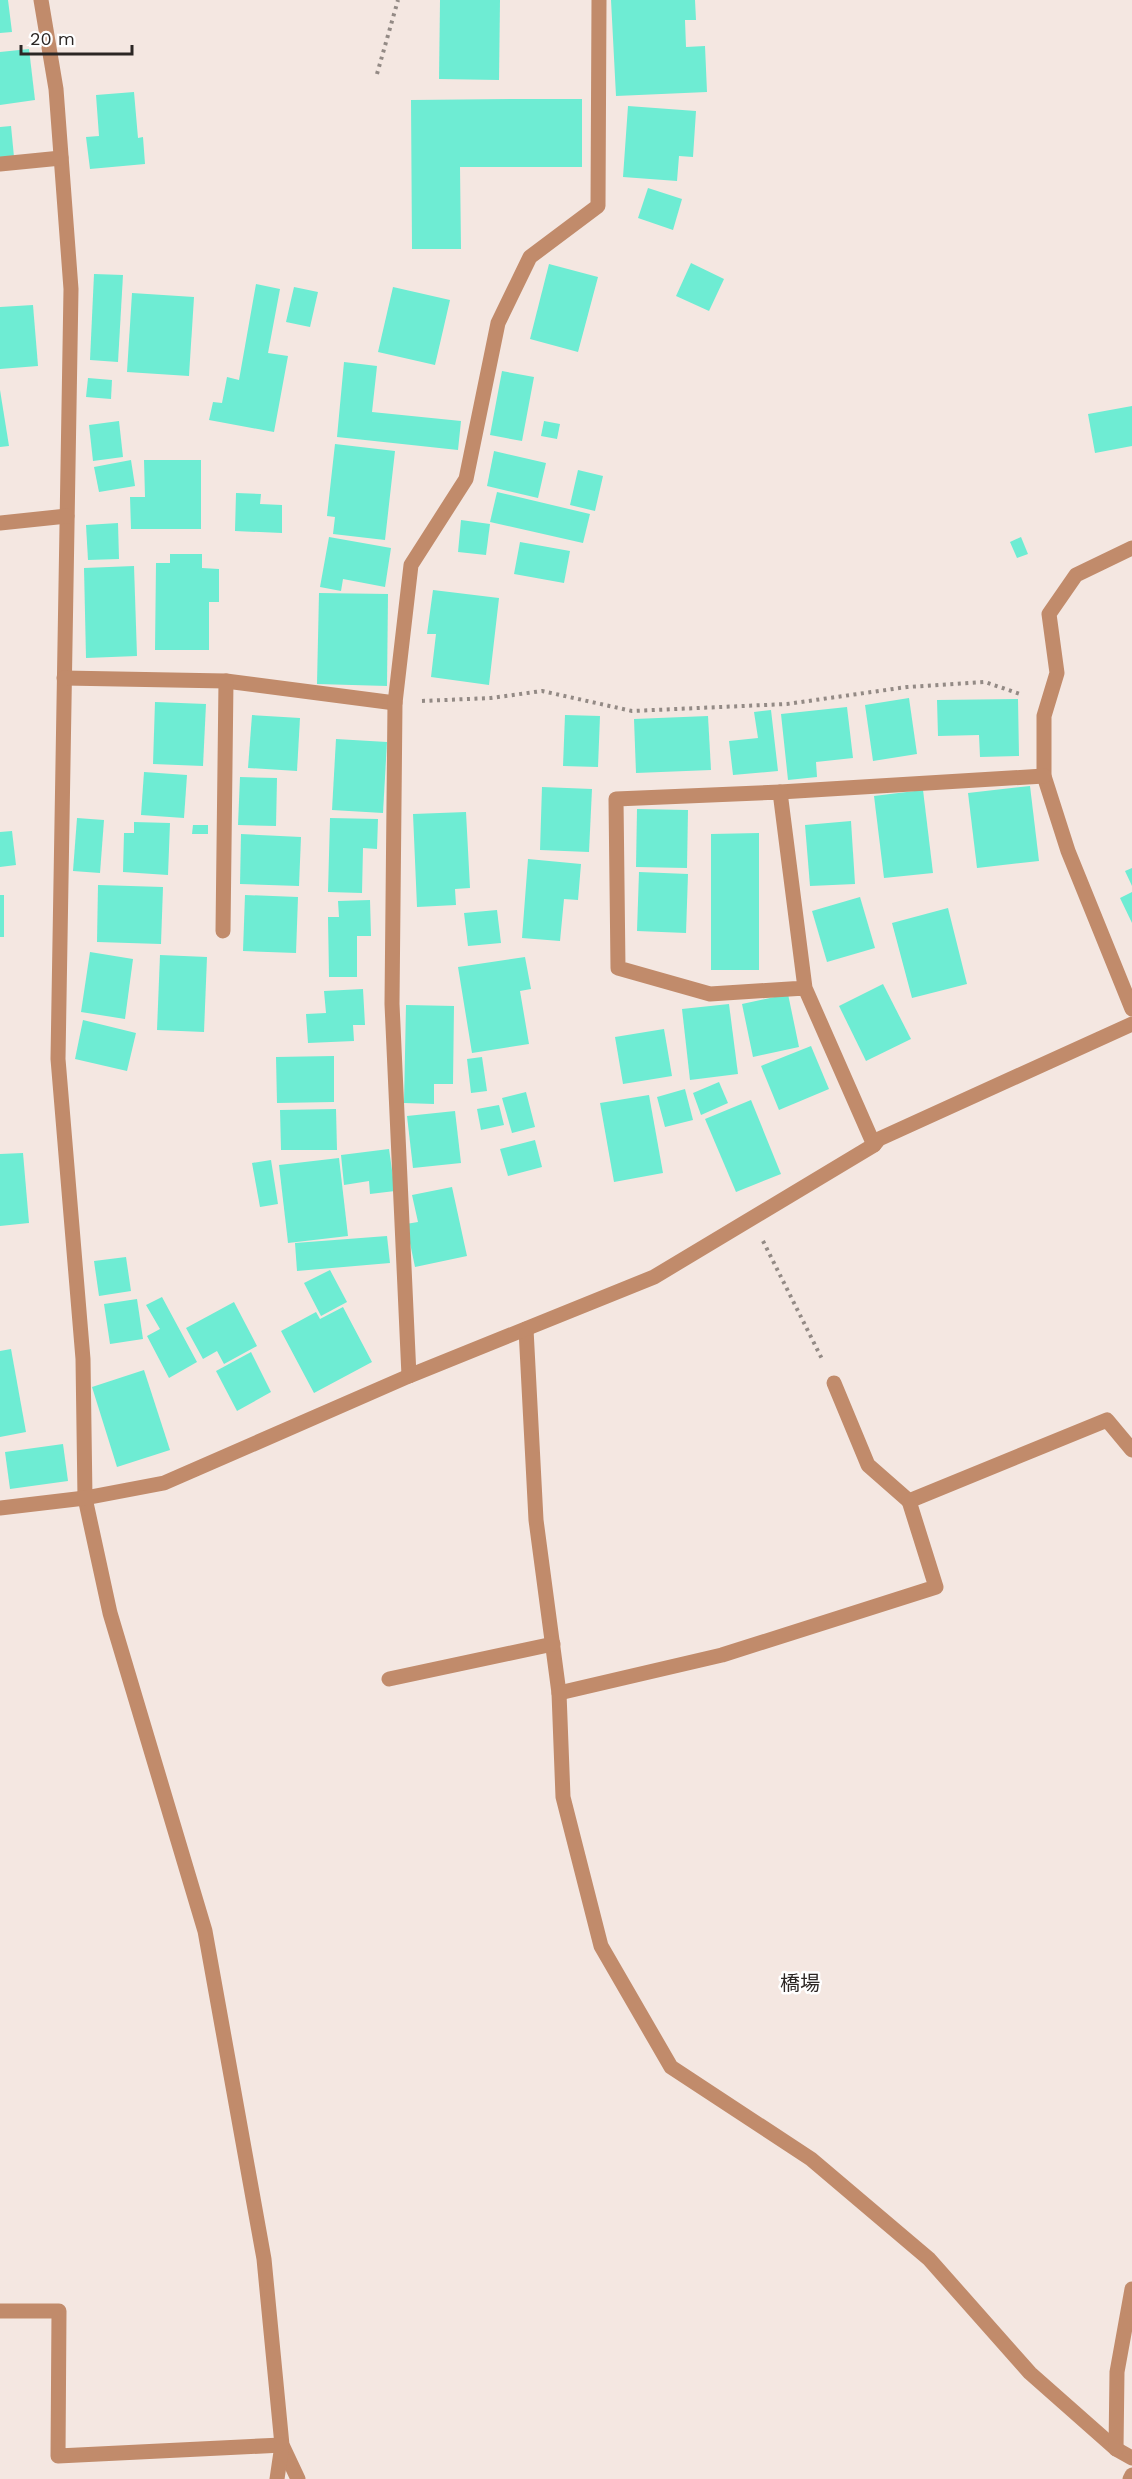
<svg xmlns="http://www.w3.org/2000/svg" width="1132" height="2479" viewBox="0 0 1132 2479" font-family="'Work Sans','Noto Sans JP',sans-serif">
	<rect width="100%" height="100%" fill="#f4e7e1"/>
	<g fill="#6eecd3">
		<polygon points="0,0 8,0 12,32 0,33"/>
		<polygon points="440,0 500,0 499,80 439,79"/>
		<polygon points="611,0 695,0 696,20 685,20 686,47 705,46 707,92 616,96"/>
		<polygon points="29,49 35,100 0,105 0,52"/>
		<polygon points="134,92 138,138 143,137 145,164 90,169 86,137 99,136 96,95"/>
		<polygon points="518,99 582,99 582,167 460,167 461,249 412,249 411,100"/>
		<polygon points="628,106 696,111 693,157 679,156 677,181 623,177"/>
		<polygon points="11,126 14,157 0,158 0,127"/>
		<polygon points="648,188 682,199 673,230 638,218"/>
		<polygon points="691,263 724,279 709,311 676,296"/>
		<polygon points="549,264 598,277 578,352 530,339"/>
		<polygon points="94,274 123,275 118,362 90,360"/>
		<polygon points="256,284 280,289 268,353 288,356 274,432 209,420 213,402 222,403 227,377 239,380"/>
		<polygon points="294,287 318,292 310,327 286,322"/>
		<polygon points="393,287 450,300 435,365 378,352"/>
		<polygon points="132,293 194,297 189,376 127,372"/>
		<polygon points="33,305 38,366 0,369 0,307"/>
		<polygon points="344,362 377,366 372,412 461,421 458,450 337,437"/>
		<polygon points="502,371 534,377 522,441 490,435"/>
		<polygon points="88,378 112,380 111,399 86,397"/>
		<polygon points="0,390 9,446 0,447"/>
		<polygon points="1132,406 1132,446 1095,453 1088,414"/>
		<polygon points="119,421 123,457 93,461 89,425"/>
		<polygon points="544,421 560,424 557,439 541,436"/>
		<polygon points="335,444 395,451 385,540 333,534 335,517 327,516"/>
		<polygon points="494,451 546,463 538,498 487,486"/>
		<polygon points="131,460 135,486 99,492 94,467"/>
		<polygon points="144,460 201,460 201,529 131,529 130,497 145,497"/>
		<polygon points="578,470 603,476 595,511 570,505"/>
		<polygon points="497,492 590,514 583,543 490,522"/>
		<polygon points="236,493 261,494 260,504 282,505 282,533 235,531"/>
		<polygon points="461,520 490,524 486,555 458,552"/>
		<polygon points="118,523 119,559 88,560 86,525"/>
		<polygon points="329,537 391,548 385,587 343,579 341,591 320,587"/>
		<polygon points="1021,537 1028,554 1017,558 1010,542"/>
		<polygon points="520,542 570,551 564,583 514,574"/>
		<polygon points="170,554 202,554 202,568 219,569 219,602 209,602 209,650 155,650 156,563 170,563"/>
		<polygon points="134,566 137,656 86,658 84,568"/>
		<polygon points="433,590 499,598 489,685 431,677 436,634 427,634"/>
		<polygon points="319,593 388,594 387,686 317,684"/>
		<polygon points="909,698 917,754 873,761 865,705"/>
		<polygon points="1018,699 1019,756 980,757 979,735 938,736 937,700"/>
		<polygon points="155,702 206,704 203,766 153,764"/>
		<polygon points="847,707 853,758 816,762 817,777 788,780 781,714"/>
		<polygon points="771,710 778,771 733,775 729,741 758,738 754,712"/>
		<polygon points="252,715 300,718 297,771 248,768"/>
		<polygon points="565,715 600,716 598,767 563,766"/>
		<polygon points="708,716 711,770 636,773 634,719"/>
		<polygon points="336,739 387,742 383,813 332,810"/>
		<polygon points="144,772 187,775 184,818 141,815"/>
		<polygon points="240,777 277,778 276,826 238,825"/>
		<polygon points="1030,786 1039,861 977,868 968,793"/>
		<polygon points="542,787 592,789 589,852 540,850"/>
		<polygon points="923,790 933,873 884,878 874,796"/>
		<polygon points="637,809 688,810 687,868 636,867"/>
		<polygon points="466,812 470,888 455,889 456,905 417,907 413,814"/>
		<polygon points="77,818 104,820 100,873 73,871"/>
		<polygon points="330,818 378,819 377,849 363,848 362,893 328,892"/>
		<polygon points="851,821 855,884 810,886 805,825"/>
		<polygon points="134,822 170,823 168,875 123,872 124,833 134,833"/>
		<polygon points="193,825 208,825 208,834 192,834"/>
		<polygon points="12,831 16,865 0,867 0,832"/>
		<polygon points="759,833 759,970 711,970 711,834"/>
		<polygon points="241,834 301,837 299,886 240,884"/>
		<polygon points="528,859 581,864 578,900 564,899 560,941 522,938"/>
		<polygon points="1132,868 1132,886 1125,871"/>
		<polygon points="639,872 688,874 686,933 637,931"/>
		<polygon points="98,885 163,887 161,944 97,942"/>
		<polygon points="1132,892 1132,923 1120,898"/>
		<rect x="0" y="895" width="4" height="42"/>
		<polygon points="245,895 298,897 296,953 243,951"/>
		<polygon points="860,897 875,948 827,962 812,911"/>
		<polygon points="370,900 371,936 357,936 357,977 329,977 328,917 339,917 338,901"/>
		<polygon points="948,908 967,984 912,998 892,923"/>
		<polygon points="497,910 501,943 468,946 464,913"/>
		<polygon points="90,952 133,959 125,1019 81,1012"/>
		<polygon points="160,955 207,957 204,1032 157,1030"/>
		<polygon points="525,957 531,989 520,991 529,1044 472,1053 458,967"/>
		<polygon points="883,984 911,1039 866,1061 839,1006"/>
		<polygon points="363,989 365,1025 353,1025 354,1041 308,1043 306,1014 326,1013 324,991"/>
		<polygon points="788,994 799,1047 753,1057 742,1004"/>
		<polygon points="729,1004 738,1074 690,1080 682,1009"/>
		<polygon points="406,1005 454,1006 453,1084 434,1084 434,1104 404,1103"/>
		<polygon points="83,1020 136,1033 127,1071 75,1059"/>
		<polygon points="664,1029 672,1076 623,1084 615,1037"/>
		<polygon points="811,1046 829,1089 779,1110 761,1066"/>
		<polygon points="334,1056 334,1102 277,1103 276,1057"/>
		<polygon points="482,1057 487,1091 471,1093 467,1059"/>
		<polygon points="719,1082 728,1103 701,1115 693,1093"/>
		<polygon points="685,1089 693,1120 665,1127 657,1097"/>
		<polygon points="526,1092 535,1127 512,1133 502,1098"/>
		<polygon points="649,1095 663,1173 614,1182 600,1103"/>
		<polygon points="751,1100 781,1174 736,1192 705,1119"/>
		<polygon points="499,1105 504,1125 481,1130 477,1109"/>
		<polygon points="336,1109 337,1150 281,1150 280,1110"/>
		<polygon points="455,1111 461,1163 413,1168 407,1116"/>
		<polygon points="535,1140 542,1167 508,1176 500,1149"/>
		<polygon points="389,1149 395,1191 370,1194 369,1181 344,1185 341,1155"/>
		<polygon points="23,1153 29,1223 0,1226 0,1154"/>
		<polygon points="339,1158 348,1236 288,1243 279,1165"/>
		<polygon points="271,1160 278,1204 260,1207 252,1163"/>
		<polygon points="452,1187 467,1256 415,1267 406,1224 418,1222 412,1195"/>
		<polygon points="387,1236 390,1263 297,1271 295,1243"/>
		<polygon points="126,1257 131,1291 99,1296 94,1261"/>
		<polygon points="330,1270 347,1302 321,1316 304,1283"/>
		<polygon points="162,1297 197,1362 169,1378 147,1336 160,1329 146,1305"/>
		<polygon points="137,1299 143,1339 110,1344 104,1304"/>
		<polygon points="234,1302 257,1346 224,1364 217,1351 203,1359 186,1328"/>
		<polygon points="343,1307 372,1362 314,1393 281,1331 316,1312 320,1319"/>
		<polygon points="11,1349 26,1432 0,1437 0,1351"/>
		<polygon points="251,1352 271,1392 237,1411 216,1371"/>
		<polygon points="144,1370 170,1450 117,1467 92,1387"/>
		<polygon points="63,1444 68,1481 10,1489 5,1452"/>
	</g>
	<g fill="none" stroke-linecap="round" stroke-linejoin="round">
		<g stroke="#938a85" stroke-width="4" stroke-dasharray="3 4.5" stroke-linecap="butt">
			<polyline points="377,74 398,0"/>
			<polyline points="422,701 491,698 542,691 632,711 787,704 907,687 985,682 1023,695"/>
			<polyline points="763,1241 823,1361"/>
		</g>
		<g stroke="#c18b6b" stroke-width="15">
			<polyline points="41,0 56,89 71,289 58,1059 83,1359 85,1498 110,1613 205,1931 264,2259 282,2445 298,2479"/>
			<polyline points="0,164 61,158"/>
			<polyline points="0,523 67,516"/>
			<polyline points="1132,548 1076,575 1049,614 1057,673 1044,716 1044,776 1068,851 1132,1009"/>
			<polyline points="64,678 226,681 395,703"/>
			<polyline points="780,792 1044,776"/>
			<polyline points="223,931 226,681"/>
			<polyline points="805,988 710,994 618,968 616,799 780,792 805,988 874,1145"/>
			<polyline points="526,1329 536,1520 559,1693 563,1797 601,1946 671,2067 811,2159 929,2259 1030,2373 1116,2449 1132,2458"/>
			<polyline points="409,1376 392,1004 395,703 411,565 466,479 498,323 530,257 598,206 599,0"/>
			<polyline points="834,1383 868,1465 909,1501"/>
			<polyline points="0,1508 85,1498 164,1483 409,1376 654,1277 874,1145 879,1139 1132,1024"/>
			<polyline points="389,1679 553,1644"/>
			<polyline points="559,1693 722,1655 936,1587 909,1501 1107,1420 1132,1450"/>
			<polyline points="0,2311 59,2311 58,2456 282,2445 277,2479"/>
			<polyline points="1116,2449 1117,2372 1132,2289"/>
			<polyline points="1130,2479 1132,2475"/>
		</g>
	</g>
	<g text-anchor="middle" stroke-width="5" stroke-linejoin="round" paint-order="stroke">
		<g font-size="20" fill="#2b2624" stroke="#fff">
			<text x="800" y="1990">橋場</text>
		</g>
	</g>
	<path d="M21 45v9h111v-9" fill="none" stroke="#2b2624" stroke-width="3"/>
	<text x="30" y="45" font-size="18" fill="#2b2624" stroke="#ffffff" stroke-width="4.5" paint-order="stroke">20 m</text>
</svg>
